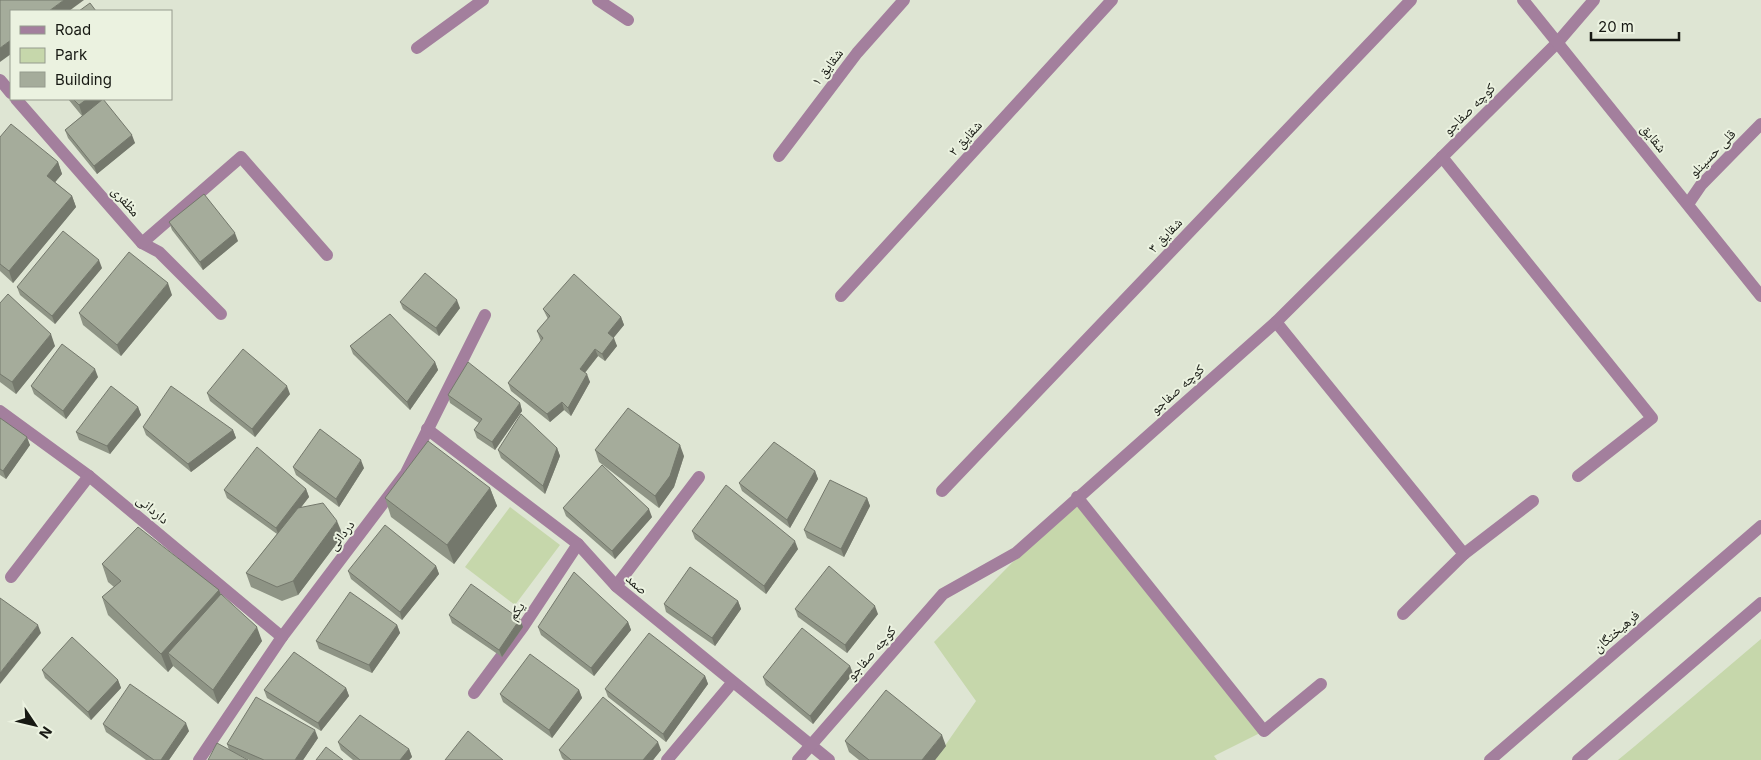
<svg xmlns="http://www.w3.org/2000/svg" width="1761" height="760" viewBox="0 0 1761 760" font-family="Inter,'Noto Naskh Arabic',sans-serif">
	<rect width="100%" height="100%" fill="#dee5d3"/>
	<g fill="#c6d7ab">
		<polygon points="1077,497 1264,731 1214,756 1217,760 935,760 976,701 934,642"/>
		<polygon points="510,507 560,545 515,605 465,567"/>
		<polygon points="1761,639 1761,760 1618,760 1635,746"/>
	</g>
	<g fill="none" stroke-linecap="round" stroke-linejoin="round">
		<polyline stroke="#a37f9d" stroke-width="12" points="616,586 699,477"/>
		<g stroke="#a37f9d" stroke-width="12">
			<polyline points="598,0 628,20"/>
			<polyline points="417,48 483,0"/>
			<polyline points="0,80 11,93"/>
			<polyline points="16,99 142,243 159,252 221,314"/>
			<polyline points="779,156 857,53 904,0"/>
			<polyline points="1442,157 1652,418 1578,476"/>
			<polyline points="1688,204 1701,185 1761,124"/>
			<polyline points="142,243 241,157 327,255"/>
			<polyline points="841,296 1112,0"/>
			<polyline points="1276,322 1464,554"/>
			<polyline points="0,411 89,476 282,637"/>
			<polyline points="427,429 578,544 616,586 829,760"/>
			<polyline points="942,491 1411,0"/>
			<polyline points="1077,497 1264,731 1321,684"/>
			<polyline points="11,577 89,476"/>
			<polyline points="1403,614 1464,554 1533,501"/>
			<polyline points="474,693 523,627 578,544"/>
			<polyline points="199,760 282,637 406,473 485,315"/>
			<polyline points="667,760 732,683"/>
			<polyline points="798,760 943,594 1016,553 1276,322 1557,43 1594,0"/>
		</g>
		<g stroke="#a37f9d" stroke-width="12">
			<polyline points="1523,0 1761,296"/>
			<polyline points="1490,760 1761,526"/>
			<polyline points="1578,760 1761,603"/>
		</g>
	</g>
	<g fill="#8e9485">
		<polygon points="68,99 105,99 103,100 135,143 97,174 68,138 65,130 82,116"/>
		<polygon points="0,137 58,162 62,174 55,182 72,196 76,207 13,283 0,271"/>
		<polygon points="169,222 238,241 203,270 172,230"/>
		<polygon points="102,268 55,324 20,295 17,287"/>
		<polygon points="172,295 121,356 83,325 79,313"/>
		<polygon points="400,302 460,308 439,336 403,309"/>
		<polygon points="0,303 55,346 16,394 0,382"/>
		<polygon points="543,309 621,317 624,325 613,338 617,346 605,361 598,356 585,373 590,382 571,416 564,410 550,422 511,391 508,383 541,341 540,339 537,331 548,319"/>
		<polygon points="350,346 435,362 438,370 410,410 353,354"/>
		<polygon points="98,377 66,419 34,394 31,386"/>
		<polygon points="207,393 290,394 255,437 210,401"/>
		<polygon points="448,395 520,403 522,411 495,450 477,438 474,430 479,423 450,403"/>
		<polygon points="138,407 141,415 110,454 79,440 76,432"/>
		<polygon points="0,418 30,445 6,479 0,475"/>
		<polygon points="143,427 233,430 236,438 191,472 146,435"/>
		<polygon points="557,448 560,456 545,494 501,458 498,450"/>
		<polygon points="595,450 684,456 674,487 659,508 599,462"/>
		<polygon points="293,467 364,468 339,507 296,475"/>
		<polygon points="815,471 818,479 790,528 742,491 739,483"/>
		<polygon points="490,488 497,506 454,564 391,517 385,498"/>
		<polygon points="306,489 309,497 301,507 343,535 298,595 282,601 251,587 246,573 277,534 227,498 224,490"/>
		<polygon points="867,498 870,506 844,557 807,538 804,530"/>
		<polygon points="563,508 652,517 615,559 566,516"/>
		<polygon points="692,531 798,549 766,594 695,539"/>
		<polygon points="102,564 219,590 221,594 262,641 218,704 173,666 168,672 108,615 102,597 114,587 108,582"/>
		<polygon points="436,566 439,574 402,620 351,579 348,571"/>
		<polygon points="738,601 741,609 715,646 666,612 664,604"/>
		<polygon points="795,609 878,614 847,653 798,617"/>
		<polygon points="449,615 520,619 523,627 502,657 452,623"/>
		<polygon points="628,622 631,630 594,676 541,635 538,627"/>
		<polygon points="397,625 400,633 372,673 319,649 316,641"/>
		<polygon points="850,666 853,674 813,724 766,685 763,677"/>
		<polygon points="42,670 118,680 121,688 91,720 45,678"/>
		<polygon points="705,676 708,684 666,742 608,697 605,689"/>
		<polygon points="346,688 349,696 321,731 267,698 264,690"/>
		<polygon points="579,690 582,698 552,738 503,702 500,694"/>
		<polygon points="103,724 189,731 169,760 146,760 106,732"/>
		<polygon points="318,738 303,760 249,760 229,750 227,744"/>
		<polygon points="845,741 946,746 935,760 859,760 849,752"/>
		<polygon points="338,742 409,749 412,757 409,760 353,760 341,750"/>
		<polygon points="559,750 661,750 653,760 564,760 562,758"/>
	</g>
	<g fill="#74786c">
		<polygon points="64,0 84,0 69,11 49,11"/>
		<polygon points="11,40 11,54 0,62 0,48"/>
		<polygon points="87,99 105,99 83,117 79,105"/>
		<polygon points="132,135 135,143 97,174 94,166"/>
		<polygon points="58,162 62,174 51,187 47,176"/>
		<polygon points="72,196 76,207 13,283 9,271"/>
		<polygon points="235,233 238,241 203,270 200,262"/>
		<polygon points="99,260 102,268 55,324 52,316"/>
		<polygon points="168,283 172,295 121,356 117,345"/>
		<polygon points="457,300 460,308 439,336 436,328"/>
		<polygon points="621,317 624,325 611,341 608,333"/>
		<polygon points="51,334 55,346 16,394 12,382"/>
		<polygon points="614,338 617,346 605,361 602,354"/>
		<polygon points="595,349 598,356 582,376 580,369"/>
		<polygon points="435,362 438,370 410,410 407,402"/>
		<polygon points="95,369 98,377 66,419 63,411"/>
		<polygon points="587,374 590,382 571,416 568,408"/>
		<polygon points="287,386 290,394 255,437 252,429"/>
		<polygon points="562,402 564,410 550,422 547,414"/>
		<polygon points="520,403 522,411 495,450 492,442"/>
		<polygon points="138,407 141,415 110,454 107,446"/>
		<polygon points="233,430 236,438 191,472 188,464"/>
		<polygon points="27,437 30,445 6,479 3,471"/>
		<polygon points="680,445 684,456 674,487 659,508 655,496"/>
		<polygon points="557,448 560,456 545,494 543,486"/>
		<polygon points="361,460 364,468 339,507 336,499"/>
		<polygon points="815,471 818,479 790,528 787,520"/>
		<polygon points="490,488 497,506 454,564 447,545"/>
		<polygon points="306,489 309,497 279,536 276,528"/>
		<polygon points="867,498 870,506 844,557 841,549"/>
		<polygon points="649,509 652,517 615,559 612,551"/>
		<polygon points="337,521 343,535 298,595 293,581"/>
		<polygon points="795,541 798,549 766,594 764,586"/>
		<polygon points="436,566 439,574 402,620 400,612"/>
		<polygon points="219,590 226,608 168,653 173,666 168,672 161,654"/>
		<polygon points="738,601 741,609 715,646 712,638"/>
		<polygon points="875,606 878,614 847,653 845,645"/>
		<polygon points="520,619 523,627 502,657 499,650"/>
		<polygon points="628,622 631,630 594,676 591,668"/>
		<polygon points="38,625 41,633 0,684 0,673"/>
		<polygon points="397,625 400,633 372,673 369,665"/>
		<polygon points="257,627 262,641 218,704 213,690"/>
		<polygon points="850,666 853,674 813,724 810,716"/>
		<polygon points="705,676 708,684 666,742 663,734"/>
		<polygon points="118,680 121,688 91,720 88,712"/>
		<polygon points="346,688 349,696 321,731 318,723"/>
		<polygon points="579,690 582,698 552,738 549,730"/>
		<polygon points="186,723 189,731 169,760 161,760"/>
		<polygon points="315,730 318,738 303,760 295,760"/>
		<polygon points="942,735 946,746 935,760 922,760"/>
		<polygon points="658,742 661,750 653,760 643,760"/>
		<polygon points="409,749 412,757 409,760 400,760"/>
	</g>
	<g fill="#a5ac9b" stroke="#74786c">
		<polygon points="0,0 64,0 49,11 11,11 11,40 0,48"/>
		<polygon points="90,3 96,11 79,11"/>
		<polygon points="73,99 87,99 79,105"/>
		<polygon points="103,99 132,135 94,166 65,130"/>
		<polygon points="11,124 58,162 47,176 72,196 9,271 0,264 0,137"/>
		<polygon points="204,194 235,233 200,262 169,222"/>
		<polygon points="63,231 99,260 52,316 17,287"/>
		<polygon points="129,252 168,283 117,345 79,313"/>
		<polygon points="425,273 457,300 436,328 400,302"/>
		<polygon points="574,274 621,317 608,333 614,338 602,354 595,349 580,369 587,374 568,408 562,402 547,414 508,383 543,338 537,331 550,316 543,309"/>
		<polygon points="8,294 51,334 12,382 0,374 0,303"/>
		<polygon points="390,314 435,362 407,402 350,346"/>
		<polygon points="62,344 95,369 63,411 31,386"/>
		<polygon points="243,349 287,386 252,429 207,393"/>
		<polygon points="468,362 520,403 492,442 474,430 482,419 448,395"/>
		<polygon points="111,386 138,407 107,446 76,432"/>
		<polygon points="171,386 233,430 188,464 143,427"/>
		<polygon points="628,408 680,445 670,476 655,496 595,450"/>
		<polygon points="521,414 557,448 543,486 498,450"/>
		<polygon points="0,418 27,437 3,471 0,469"/>
		<polygon points="320,429 361,460 336,499 293,467"/>
		<polygon points="428,441 490,488 447,545 385,498"/>
		<polygon points="774,442 815,471 787,520 739,483"/>
		<polygon points="257,447 306,489 276,528 224,490"/>
		<polygon points="602,465 649,509 612,551 563,508"/>
		<polygon points="830,480 867,498 841,549 804,530"/>
		<polygon points="726,485 795,541 764,586 692,531"/>
		<polygon points="323,503 337,521 293,581 277,587 246,573 298,508"/>
		<polygon points="385,525 436,566 400,612 348,571"/>
		<polygon points="138,527 219,590 161,654 102,597 121,581 102,564"/>
		<polygon points="829,566 875,606 845,645 795,609"/>
		<polygon points="690,567 738,601 712,638 664,604"/>
		<polygon points="574,572 628,622 591,668 538,627"/>
		<polygon points="471,584 520,619 499,650 449,615"/>
		<polygon points="350,592 397,625 369,665 316,641"/>
		<polygon points="221,594 257,627 213,690 168,653"/>
		<polygon points="0,598 38,625 0,673"/>
		<polygon points="802,628 850,666 810,716 763,677"/>
		<polygon points="649,633 705,676 663,734 605,689"/>
		<polygon points="72,637 118,680 88,712 42,670"/>
		<polygon points="294,652 346,688 318,723 264,690"/>
		<polygon points="530,654 579,690 549,730 500,694"/>
		<polygon points="130,684 186,723 161,760 154,760 103,724"/>
		<polygon points="886,690 942,735 922,760 869,760 845,741"/>
		<polygon points="256,697 315,730 295,760 264,760 227,744"/>
		<polygon points="603,697 658,742 643,760 571,760 559,750"/>
		<polygon points="360,715 409,749 400,760 360,760 338,742"/>
		<polygon points="468,731 503,760 445,760"/>
		<polygon points="217,743 248,760 208,760"/>
		<polygon points="326,747 343,760 316,760"/>
	</g>
	<g text-anchor="middle" stroke-width="4" stroke-linejoin="round" paint-order="stroke">
		<g font-size="14" fill="#171913" stroke="#ebf2e0">
			<text transform="translate(827 67) rotate(-53)" y="5">شقایق ۱</text>
			<text transform="translate(1469 109) rotate(-45)" y="5">کوچه صفاجو</text>
			<text transform="translate(965 138) rotate(-48)" y="5">شقایق ۲</text>
			<text transform="translate(1654 138) rotate(51)" y="5">شقایق</text>
			<text transform="translate(1712 153) rotate(-46)" y="5">قلی حسینلو</text>
			<text transform="translate(126 201) rotate(49)" y="5">مظفری</text>
			<text transform="translate(1165 235) rotate(-46)" y="5">شقایق ۳</text>
			<text transform="translate(1177 389) rotate(-42)" y="5">کوچه صفاجو</text>
			<text transform="translate(153 509) rotate(40)" y="5">داردانی</text>
			<text transform="translate(341 535) rotate(-53)" y="5">دردانی</text>
			<text transform="translate(637 584) rotate(41)" y="5">صمد</text>
			<text transform="translate(516 611) rotate(-56)" y="5">یکم</text>
			<text transform="translate(1616 631) rotate(-41)" y="5">فرهیختگان</text>
			<text transform="translate(871 653) rotate(-49)" y="5">کوچه صفاجو</text>
		</g>
	</g>
	<rect x="10" y="10" width="162" height="90" fill="#ebf2e0" stroke="#969b8e"/>
	<rect x="20" y="26" width="25" height="8" fill="#a37f9d" stroke="#969b8e"/>
	<text x="55" y="35" font-size="15" fill="#171913">Road</text>
	<rect x="20" y="48" width="25" height="15" fill="#c6d7ab" stroke="#969b8e"/>
	<text x="55" y="60" font-size="15" fill="#171913">Park</text>
	<rect x="20" y="72" width="25" height="15" fill="#a5ac9b" stroke="#969b8e"/>
	<text x="55" y="85" font-size="15" fill="#171913">Building</text>
	<g transform="translate(35 725) rotate(125)" stroke="#ebf2e0" stroke-width="4" paint-order="stroke">
	<path d="M0-4L9 19L0 12L-9 19Z" fill="#171913"/>
	<text y="-8" font-size="14" font-weight="bold" text-anchor="middle" fill="#171913">N</text>
	</g>
	<path d="M1591 32v8h88v-8" fill="none" stroke="#171913" stroke-width="2.5"/>
	<text x="1598" y="32" font-size="15" fill="#171913" stroke="#ebf2e0" stroke-width="4" paint-order="stroke">20 m</text>
</svg>
